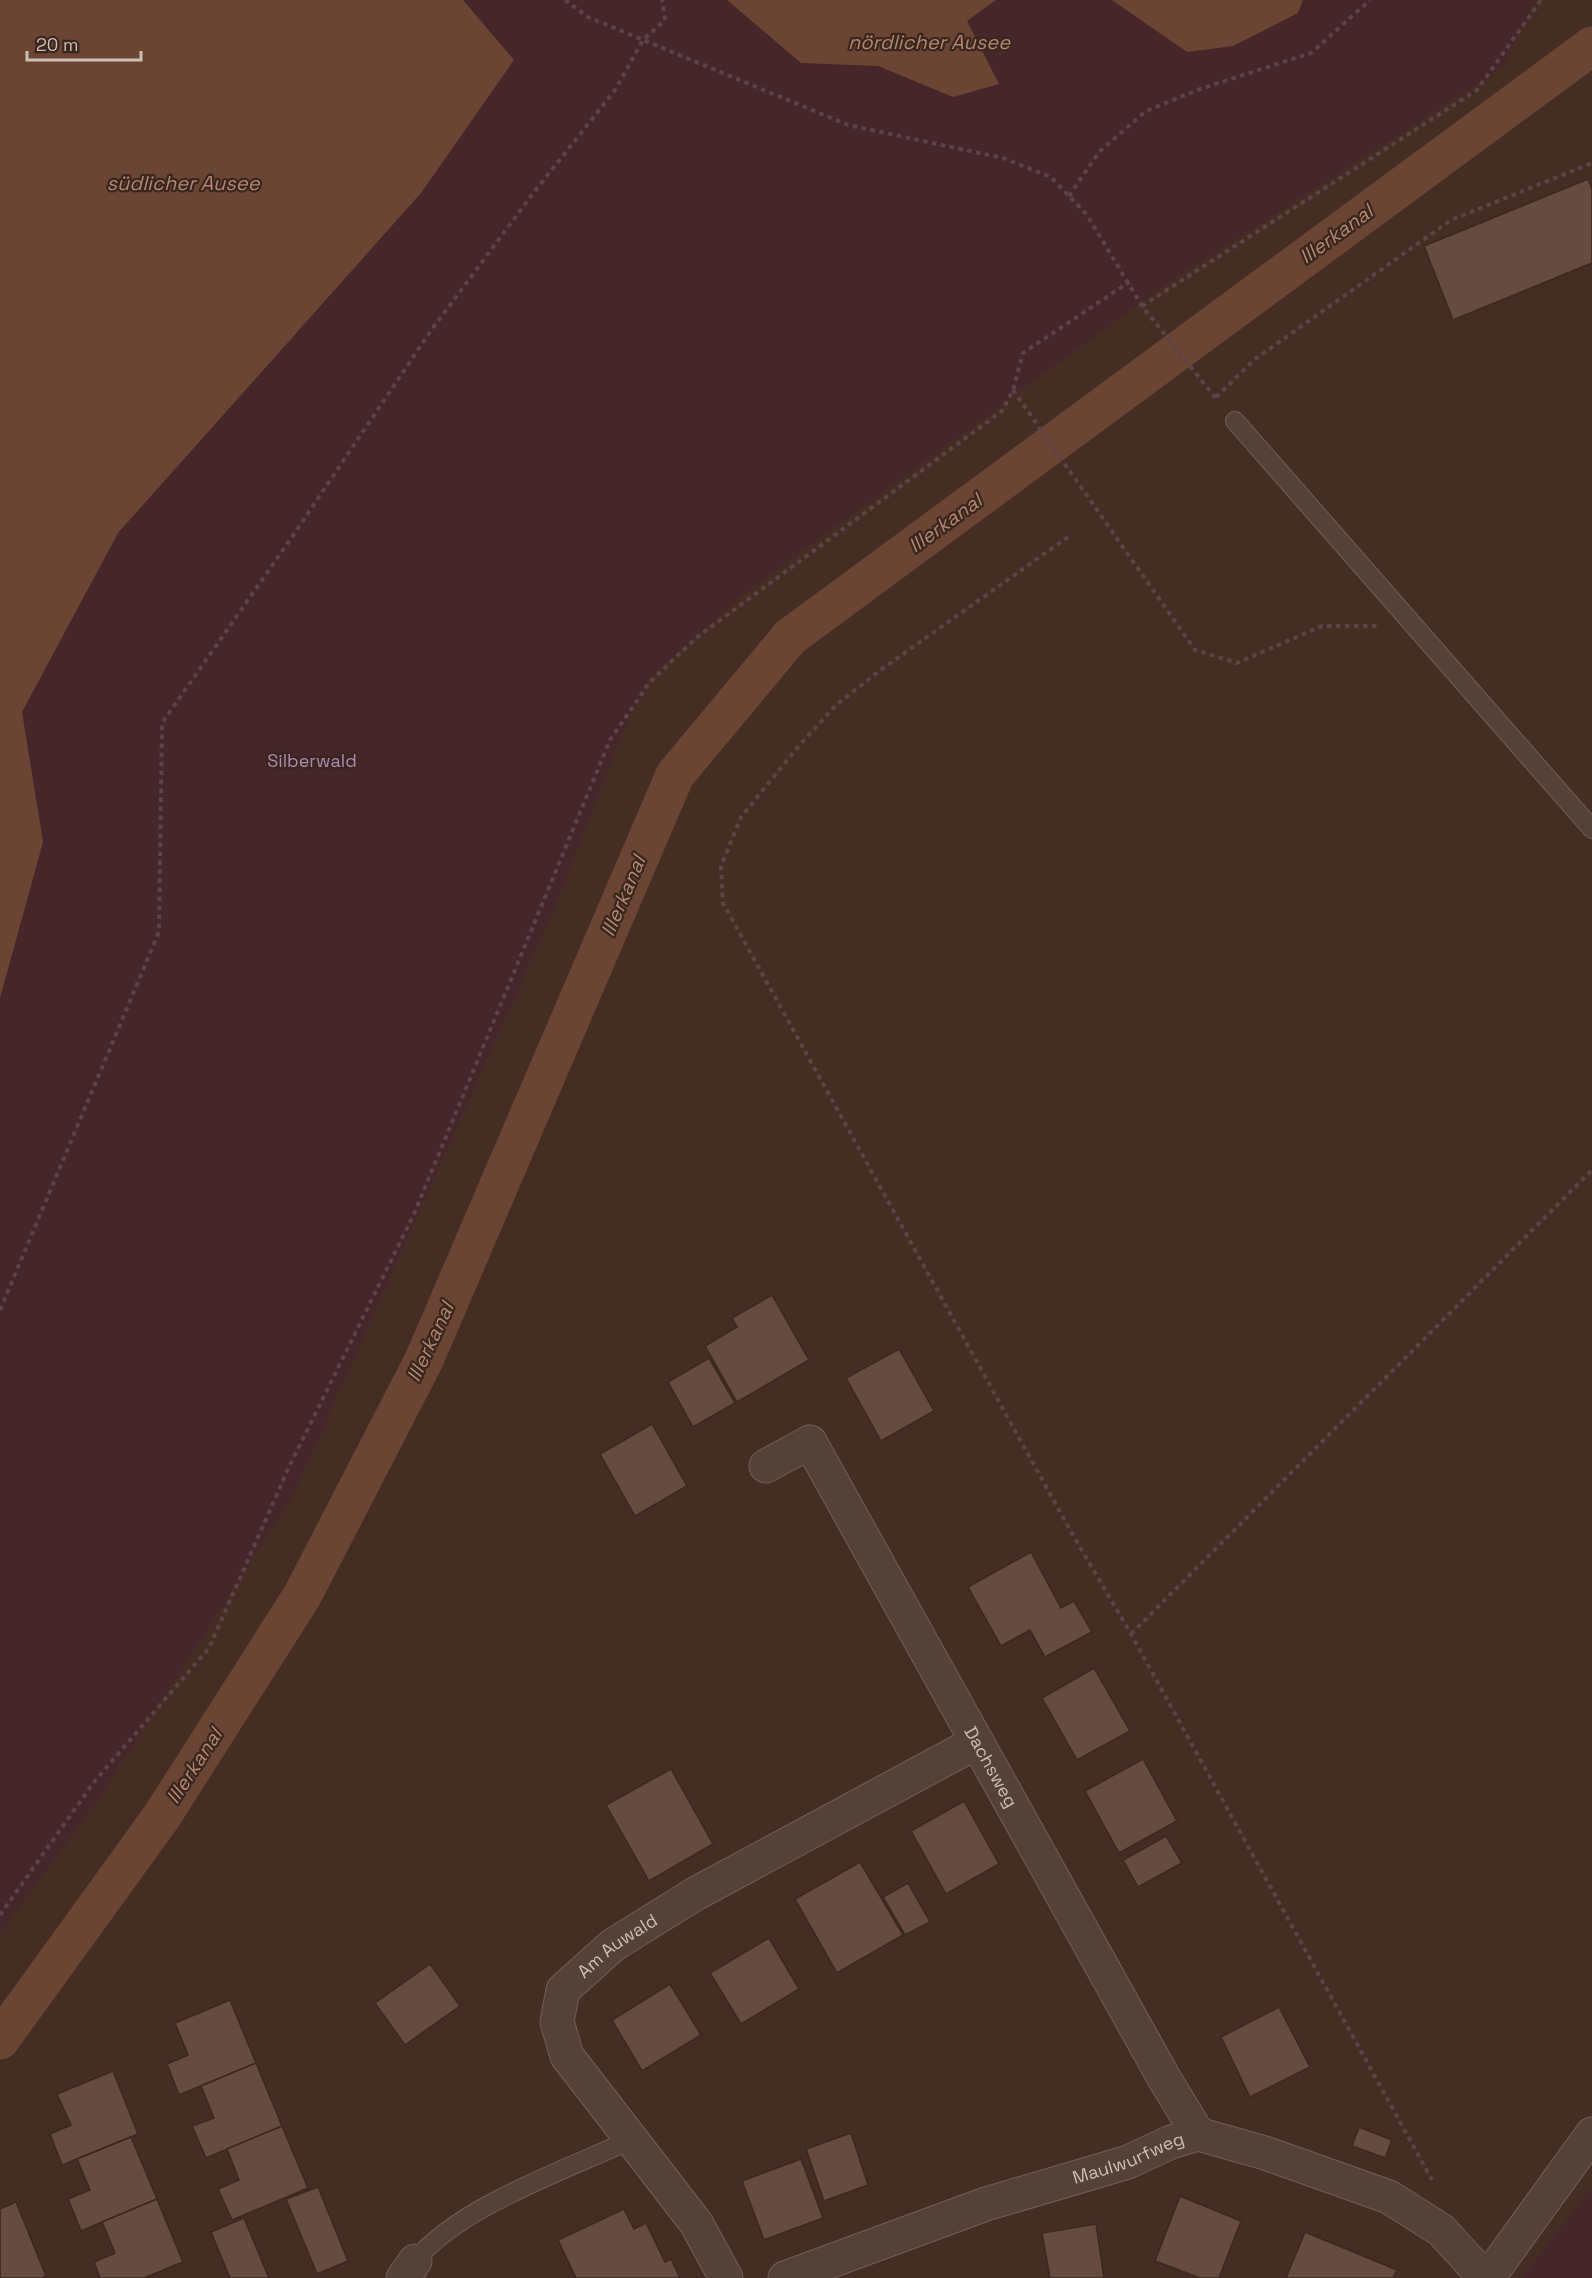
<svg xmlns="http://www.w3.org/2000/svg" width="1592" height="2278" viewBox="0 0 1592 2278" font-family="'Space Grotesk',sans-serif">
	<rect width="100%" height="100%" fill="#442e24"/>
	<g fill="#45262b">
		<polygon points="463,0 727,0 801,63 878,66 953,97 967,21 996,0 1112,0 1187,52 1297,13 1303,0 1534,0 1503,67 1163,286 746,592 649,677 624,728 555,906 292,1497 101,1795 0,1933 0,998 43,842 22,712 118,533 421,193 514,60"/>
		<polygon points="1592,2187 1592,2278 1523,2278 1527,2272"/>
	</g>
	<g fill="#6b4534">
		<polygon points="0,0 463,0 514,60 421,193 118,533 22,712 43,842 0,998"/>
		<polygon points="727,0 996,0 967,21 999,84 953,97 878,66 801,63"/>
		<polygon points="1112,0 1303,0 1298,13 1233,46 1187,52"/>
	</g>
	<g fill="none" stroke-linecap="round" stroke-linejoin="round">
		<polyline stroke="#6b4534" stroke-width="39" points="0,2040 162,1816 302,1596 424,1360 675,775 790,637 1592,46"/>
	</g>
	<g fill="#654b40" stroke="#3b281f" stroke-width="1.5">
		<polygon points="1588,179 1592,189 1592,263 1453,320 1424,246"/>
		<polygon points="772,1295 809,1360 737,1402 705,1346 737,1327 732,1318"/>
		<polygon points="899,1349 934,1411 881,1441 846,1378"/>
		<polygon points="709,1358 735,1403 693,1427 668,1382"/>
		<polygon points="652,1424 687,1486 635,1516 600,1454"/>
		<polygon points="1031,1552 1061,1608 1074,1601 1092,1632 1045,1657 1030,1630 1001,1646 968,1587"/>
		<polygon points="1094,1668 1130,1731 1077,1760 1042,1698"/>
		<polygon points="1143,1759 1177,1821 1119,1853 1085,1791"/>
		<polygon points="671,1769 713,1844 649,1881 606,1805"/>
		<polygon points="964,1801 999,1864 946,1894 911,1831"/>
		<polygon points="1166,1836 1182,1863 1138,1887 1123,1860"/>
		<polygon points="860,1862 903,1935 837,1973 795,1899"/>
		<polygon points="908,1883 930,1922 905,1935 883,1897"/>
		<polygon points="769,1938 799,1989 741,2024 710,1973"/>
		<polygon points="430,1964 460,2006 405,2045 375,2003"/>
		<polygon points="670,1984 701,2035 642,2071 612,2020"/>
		<polygon points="230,2000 256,2063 179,2095 167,2064 188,2055 175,2023"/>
		<polygon points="1279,2007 1310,2067 1250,2097 1221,2037"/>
		<polygon points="256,2063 282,2126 206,2158 192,2126 214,2118 201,2086"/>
		<polygon points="113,2071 138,2134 62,2165 50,2134 71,2125 57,2094"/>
		<polygon points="282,2126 308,2188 232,2220 218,2189 239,2180 227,2149"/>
		<polygon points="1359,2127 1392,2140 1385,2158 1352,2146"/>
		<polygon points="851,2133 868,2185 824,2201 806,2149"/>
		<polygon points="131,2137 157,2199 81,2231 68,2199 90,2190 77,2159"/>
		<polygon points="801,2159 823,2218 764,2240 742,2181"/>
		<polygon points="318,2187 348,2261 317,2274 286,2199"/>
		<polygon points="1180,2196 1241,2221 1219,2278 1200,2278 1155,2261"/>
		<polygon points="157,2199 183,2262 144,2278 100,2278 94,2262 115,2253 102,2222"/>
		<polygon points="16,2202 46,2276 42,2278 0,2278 0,2209"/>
		<polygon points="624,2209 634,2229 646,2223 665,2262 671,2259 680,2278 576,2278 558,2240"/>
		<polygon points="244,2218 269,2278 230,2278 211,2232"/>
		<polygon points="1096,2224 1104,2278 1050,2278 1042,2233"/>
		<polygon points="1305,2232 1397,2270 1393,2278 1286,2278"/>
	</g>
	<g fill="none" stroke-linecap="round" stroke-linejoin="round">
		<g stroke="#715f57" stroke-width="20">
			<g id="service">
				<polyline points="1235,421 1592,829"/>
				<path d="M415,2261c44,-55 154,-92 217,-122"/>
			</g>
		</g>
		<g stroke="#715f57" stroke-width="35">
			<g id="minor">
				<path id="s1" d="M766,1466l44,-24 354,636 34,56"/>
				<polyline points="403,2278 415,2261"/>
				<path id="s2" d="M726,2278l-30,-55 -129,-167 -10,-34 6,-32 50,-45 82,-51 282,-152"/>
				<path id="s3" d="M785,2278l201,-74 142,-42 43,-20 27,-8 67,19 124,44 52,33 44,48"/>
				<polyline points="1488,2278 1592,2134"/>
			</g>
		</g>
		<g stroke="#5f4247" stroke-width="4" stroke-dasharray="4.5 4.5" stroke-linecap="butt">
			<polyline points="565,0 588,17 848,125 1003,158 1051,177 1087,215 1142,306 1218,401"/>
			<polyline points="1069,196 1099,152 1146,111 1200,89 1311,53 1370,0"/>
			<polyline points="1142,306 1477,90 1541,0"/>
			<polyline points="1013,390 1195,650 1237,663 1322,626 1377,626"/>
			<polyline points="1216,397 1254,360 1451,220 1592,163"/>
			<polyline points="1068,537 882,669 836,705 796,749 741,817 721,866 723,903 1070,1530 1131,1634 1432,2180"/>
			<polyline points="0,1310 159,932 162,723 290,540 430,332 531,196 615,90 643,40 665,20 662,0"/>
			<polyline points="1131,1634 1592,1170"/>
			<polyline points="0,1915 94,1782 209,1648 289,1467 414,1214 610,740 649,683 696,638 1002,411 1013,390 1023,353 1129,282"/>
		</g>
		<use href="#service" stroke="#544138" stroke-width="18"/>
		<use href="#minor" stroke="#544138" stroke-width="33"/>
	</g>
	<g text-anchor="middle" stroke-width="4.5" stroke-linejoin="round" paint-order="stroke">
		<g font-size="18" fill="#b289b4" stroke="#39261d">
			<text x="312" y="767">Silberwald</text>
		</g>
		<g font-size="18" fill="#cdbeb6" stroke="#39261d">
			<text dy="6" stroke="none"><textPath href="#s1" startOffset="422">Dachsweg</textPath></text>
			<text dy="6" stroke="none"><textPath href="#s2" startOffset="412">Am Auwald</textPath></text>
			<text dy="6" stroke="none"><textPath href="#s3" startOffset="364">Maulwurfweg</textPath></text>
		</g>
		<g font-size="20" font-style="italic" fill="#b38773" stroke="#39261d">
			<text x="929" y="49">nördlicher Ausee</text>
			<text x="183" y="190">südlicher Ausee</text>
			<text transform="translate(1336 234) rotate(-36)" y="7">Illerkanal</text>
			<text transform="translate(945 523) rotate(-36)" y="7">Illerkanal</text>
			<text transform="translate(623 896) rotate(-67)" y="7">Illerkanal</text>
			<text transform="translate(430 1342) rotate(-65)" y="7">Illerkanal</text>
			<text transform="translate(194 1766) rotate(-57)" y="7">Illerkanal</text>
		</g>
	</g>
	<path d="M27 51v9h114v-9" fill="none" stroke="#cdbeb6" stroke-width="3"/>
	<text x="36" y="51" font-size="18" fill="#cdbeb6" stroke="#39261d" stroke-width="4.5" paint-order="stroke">20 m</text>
</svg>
